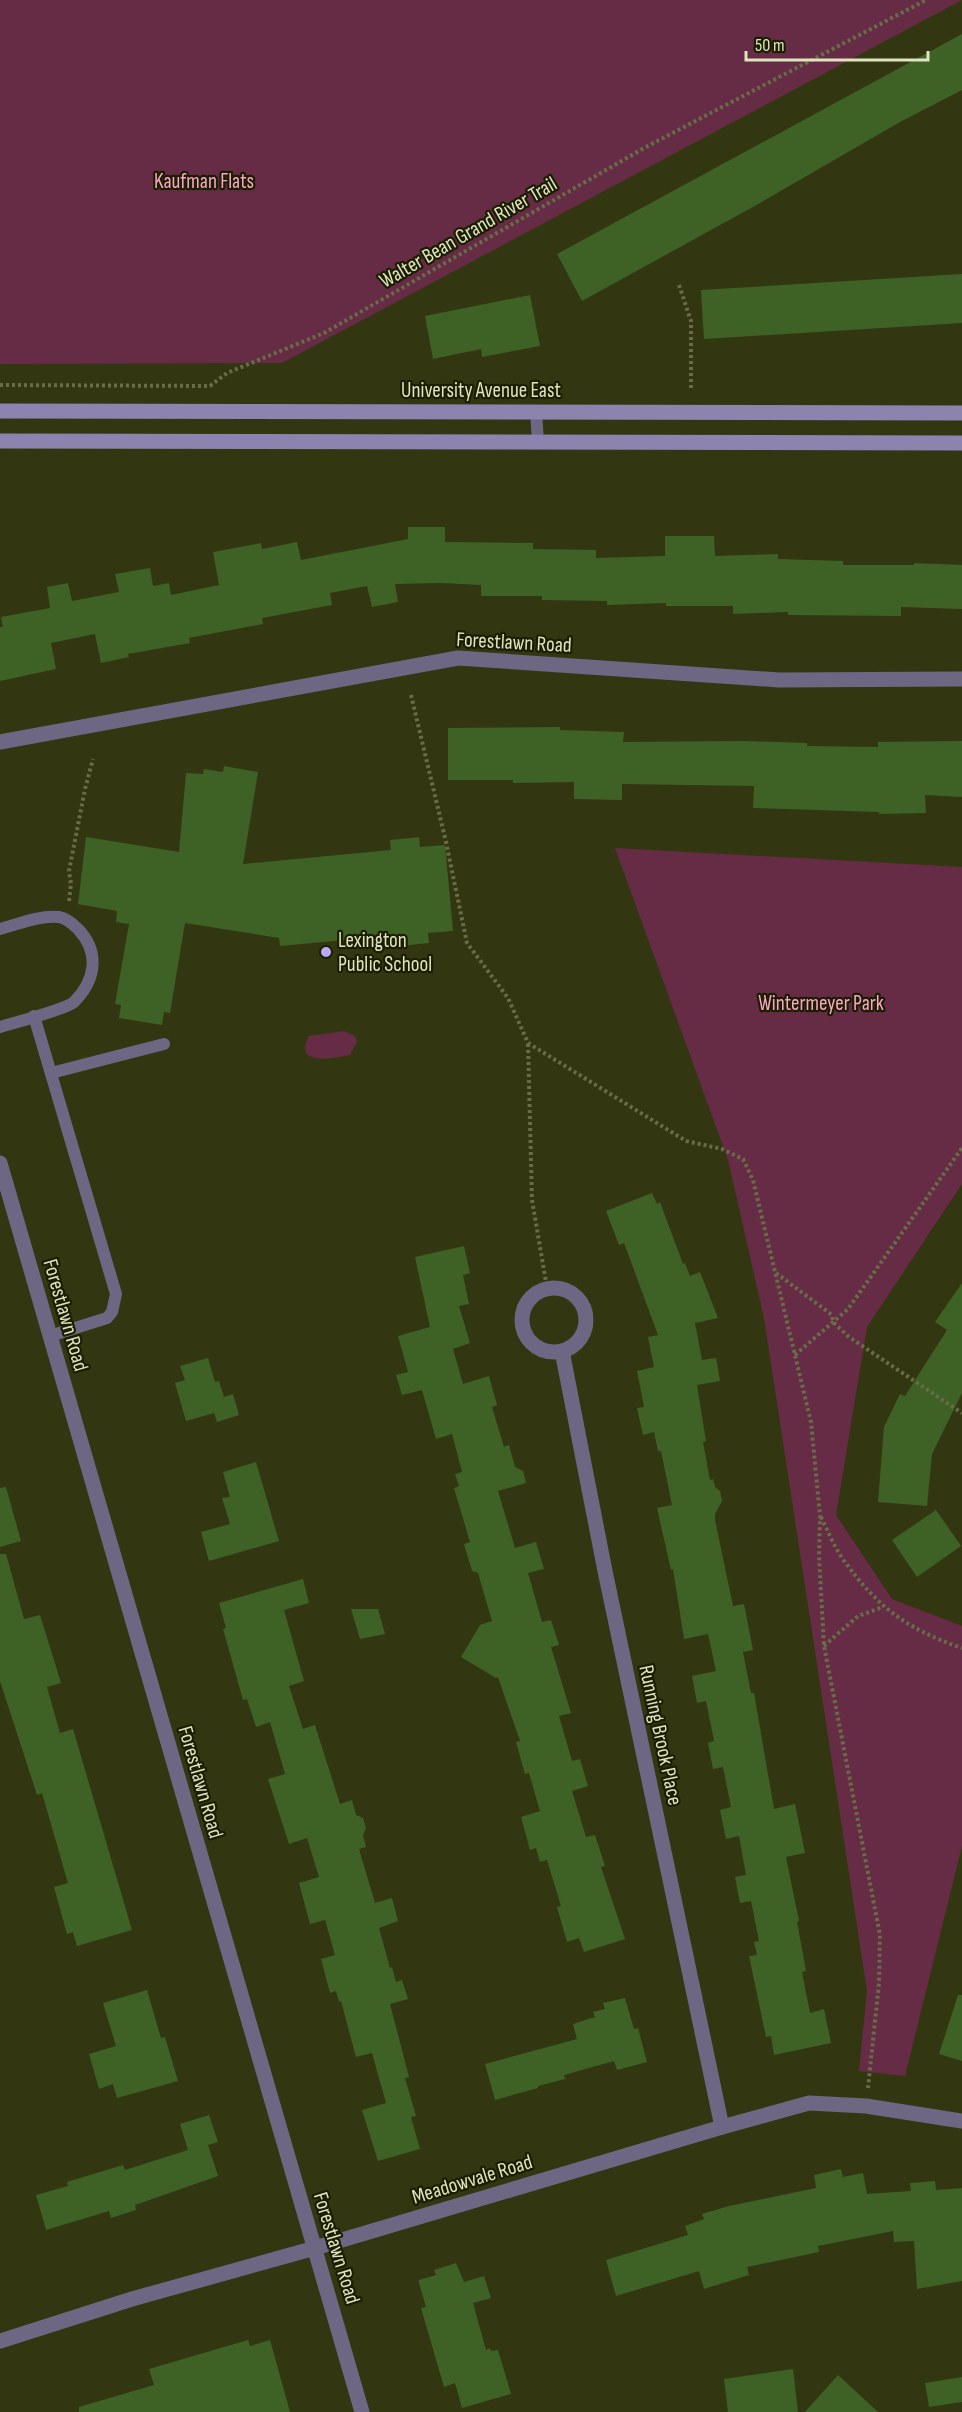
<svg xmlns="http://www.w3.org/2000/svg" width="962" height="2412" viewBox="0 0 962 2412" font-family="'Sofia Sans Condensed',sans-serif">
	<rect width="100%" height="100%" fill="#333711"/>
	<g fill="#662b45">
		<polygon points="0,0 962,0 282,363 0,364"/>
		<polygon points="615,848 962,867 962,1184 867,1327 836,1515 892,1599 962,1626 962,1846 905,2076 859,2071 867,1991 764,1318 728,1160"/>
		<path d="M344,1031l11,5 2,6 -7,13c-16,3 -58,12 -41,-19z"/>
	</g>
	<g fill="#3e6126">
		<polygon points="962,34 962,90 900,122 760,203 582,301 557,254"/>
		<polygon points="962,274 962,323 704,339 701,290"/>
		<polygon points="530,295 540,346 482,357 481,349 433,359 425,316"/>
		<polygon points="408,527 445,527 445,542 533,543 533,549 596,550 596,558 665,556 665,536 714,536 715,556 778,554 778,559 843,561 843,565 914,565 914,563 962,565 962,609 901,607 901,616 788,615 788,612 733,614 733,606 666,606 666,603 607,605 607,601 542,600 542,596 481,596 481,585 441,583 395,584 398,602 372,607 367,586 330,593 332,605 262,618 263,624 189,638 190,643 128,654 129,657 101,663 95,634 51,643 56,669 0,681 0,627 3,627 1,617 50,608 47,587 68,583 72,601 119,592 115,574 150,568 153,586 169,583 171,595 219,585 213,552 261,543 262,549 297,542 301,560 408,539"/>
		<polygon points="560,727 560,730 624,732 623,742 743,741 807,743 807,746 878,747 878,742 962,741 962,797 925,795 926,813 879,814 879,812 753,808 754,786 622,784 622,800 574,799 574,782 513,783 513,780 448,780 448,728"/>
		<polygon points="224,766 258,772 243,864 391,850 390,840 419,837 420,847 445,845 453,931 428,933 429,943 400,946 399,935 280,946 279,938 185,923 170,1013 164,1012 162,1025 119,1018 121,1005 115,1004 129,924 116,922 117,911 78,904 86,837 179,852 186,773 203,774 204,769 223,772"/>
		<polygon points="652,1193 657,1204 660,1202 683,1264 685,1263 690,1276 700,1272 718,1318 695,1323 702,1360 716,1358 720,1381 697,1385 706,1441 703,1442 710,1480 713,1479 715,1487 720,1491 722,1501 715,1514 715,1520 733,1606 744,1604 753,1650 743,1652 751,1693 754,1693 774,1809 795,1804 805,1853 786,1857 799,1921 797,1922 806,1971 802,1972 810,2013 824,2009 831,2043 774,2055 771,2036 766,2037 749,1956 757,1955 754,1942 759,1941 751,1901 740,1903 735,1877 746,1875 739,1836 726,1839 720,1810 731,1807 723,1767 713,1769 708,1743 714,1741 706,1701 697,1703 692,1676 716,1671 708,1634 684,1639 673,1569 671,1570 657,1508 672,1505 661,1451 658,1451 654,1432 643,1435 637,1408 644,1407 637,1371 654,1367 648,1337 658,1335 624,1243 619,1245 606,1211"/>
		<polygon points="464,1246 470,1273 463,1275 469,1304 459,1306 470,1343 453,1349 463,1384 489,1376 497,1405 492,1407 504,1447 509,1445 515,1467 523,1471 526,1483 498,1491 515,1548 536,1542 544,1569 528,1573 542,1622 551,1620 559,1645 551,1647 571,1713 559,1716 572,1761 580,1759 588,1786 572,1791 586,1837 595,1835 605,1866 601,1867 625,1939 584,1952 579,1938 567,1942 557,1907 561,1906 547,1860 540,1862 536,1848 530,1850 521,1817 540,1811 529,1773 525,1774 516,1742 520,1741 498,1677 496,1678 461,1657 480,1625 492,1621 478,1573 472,1571 464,1544 470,1542 454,1488 459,1486 455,1474 462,1472 452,1434 436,1439 422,1390 402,1395 396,1375 408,1372 398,1336 430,1327 415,1257"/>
		<polygon points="962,1283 962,1393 932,1454 927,1506 878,1502 884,1427 900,1394 905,1396 947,1330 935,1322"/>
		<polygon points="208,1358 215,1382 219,1381 224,1397 233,1394 239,1415 217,1422 214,1413 186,1421 175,1383 185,1380 180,1366"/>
		<polygon points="256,1462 279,1541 209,1561 201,1532 230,1524 222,1498 230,1497 223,1472"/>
		<polygon points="6,1487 21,1541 0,1547 0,1488"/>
		<polygon points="936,1510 961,1546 917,1577 892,1540"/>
		<polygon points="0,1554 6,1554 24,1619 40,1615 61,1683 47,1687 60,1733 73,1729 132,1930 77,1946 73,1932 67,1934 54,1887 68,1883 42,1793 37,1795 0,1681"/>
		<polygon points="303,1579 309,1603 284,1610 304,1681 289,1686 303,1729 315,1725 340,1804 352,1800 356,1815 363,1818 366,1828 363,1835 366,1847 359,1849 375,1903 392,1898 398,1921 379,1928 390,1968 392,1967 396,1982 402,1980 408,1999 390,2004 409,2077 405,2078 416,2116 411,2117 420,2149 378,2161 362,2110 386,2103 372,2053 356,2057 341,2001 339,2002 336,1991 330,1993 321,1959 335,1955 325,1920 310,1924 299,1883 319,1877 307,1838 289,1844 268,1779 285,1774 270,1722 256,1727 247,1699 243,1700 223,1629 226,1628 219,1603"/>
		<polygon points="351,1609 378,1609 385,1634 360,1639"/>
		<polygon points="147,1990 161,2038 165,2037 178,2081 117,2098 113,2084 99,2089 89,2054 116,2046 103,2003"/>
		<polygon points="958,1995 962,1995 962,2061 939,2054"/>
		<polygon points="625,1998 634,2029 638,2028 647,2062 617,2070 614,2061 564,2075 565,2079 538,2086 538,2088 495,2100 485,2064 577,2039 573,2024 595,2017 593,2012 605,2009 603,2003"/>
		<polygon points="209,2115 218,2142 208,2145 218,2176 135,2205 136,2210 111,2218 109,2211 46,2230 36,2195 68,2186 67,2182 123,2165 125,2170 188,2150 180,2124"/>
		<polygon points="841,2169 843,2177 863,2173 867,2194 911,2191 910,2183 935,2181 936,2190 962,2188 962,2281 917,2289 914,2241 894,2242 893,2231 818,2246 819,2252 747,2267 749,2275 704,2289 699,2271 616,2296 606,2260 688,2235 685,2226 704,2219 702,2214 729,2206 816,2188 814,2175"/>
		<polygon points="456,2263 464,2282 484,2276 491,2298 473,2303 486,2350 490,2348 491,2351 498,2350 511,2394 462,2408 455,2383 444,2387 421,2308 426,2307 419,2283 419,2280 436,2275 434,2270"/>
		<polygon points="248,2340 250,2346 270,2340 290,2412 79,2412 79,2407 154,2385 149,2369"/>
		<polygon points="793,2369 798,2412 728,2412 724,2379"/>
		<polygon points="838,2375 878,2412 805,2412"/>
		<polygon points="962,2377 962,2402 929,2407 925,2383"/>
	</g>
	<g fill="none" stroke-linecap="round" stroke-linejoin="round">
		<g stroke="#686c47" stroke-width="4" stroke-dasharray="3 3" stroke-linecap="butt">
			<polyline points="679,285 691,321 691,389"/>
			<polyline points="0,385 210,386 227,373 324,333 644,148 926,0"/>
			<polyline points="411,695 446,842 467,943 508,998 528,1043 686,1141 722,1149 743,1159 753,1180 811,1422 820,1516 819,1556 824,1646 880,1935 879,1983 868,2088"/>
			<polyline points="69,901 71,884 69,871 85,789 93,759"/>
			<polyline points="528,1044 532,1200 547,1288"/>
			<polyline points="776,1273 832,1315 833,1322 849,1337 962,1413"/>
			<polyline points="795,1355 848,1309 962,1148"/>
			<path d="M821,1517c7,14 14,32 24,45 33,46 64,68 117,86"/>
			<polyline points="824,1646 858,1616 883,1607"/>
		</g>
		<g stroke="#6d6783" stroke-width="12">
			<polyline points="536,411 538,442"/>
			<path d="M0,929c18,-5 40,-14 59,-12 7,1 14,7 19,12 22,23 18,51 -4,73 -8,7 -60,21 -74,25"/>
			<polyline points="34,1016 116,1294 112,1312 107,1318 50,1336"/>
			<polyline points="51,1073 164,1044"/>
		</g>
		<g stroke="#6d6783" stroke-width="15">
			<polyline points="0,742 458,658 779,680 962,679"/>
			<polyline points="0,1163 362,2412"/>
			<circle cx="554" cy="1320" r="32"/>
			<polyline points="562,1351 605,1571 722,2127"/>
			<polyline points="0,2341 132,2299 315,2248 722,2127 809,2103 866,2106 962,2121"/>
		</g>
		<g stroke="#8d83af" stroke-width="15">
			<polyline points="0,411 962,413"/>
			<polyline points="0,441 962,443"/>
		</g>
	</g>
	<circle fill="#bcaaf6" stroke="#1b1e01" stroke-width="2" cx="326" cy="952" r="6"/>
	<g text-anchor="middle" stroke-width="4.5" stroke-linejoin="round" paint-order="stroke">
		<g font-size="21" fill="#faa7c7" stroke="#1b1e01">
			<text x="204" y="188">Kaufman Flats</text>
			<text x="821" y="1010">Wintermeyer Park</text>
		</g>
		<g font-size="21" fill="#dfe4c0" stroke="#1b1e01">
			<text transform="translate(468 232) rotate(-30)" y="7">Walter Bean Grand River Trail</text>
			<text x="481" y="397">University Avenue East</text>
			<text transform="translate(514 642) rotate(3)" y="7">Forestlawn Road</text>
			<text transform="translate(66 1315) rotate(74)" y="7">Forestlawn Road</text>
			<text transform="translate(661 1735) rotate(78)" y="7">Running Brook Place</text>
			<text transform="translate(201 1782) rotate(74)" y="7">Forestlawn Road</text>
			<text transform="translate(472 2179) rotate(-17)" y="7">Meadowvale Road</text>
			<text transform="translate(337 2248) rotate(73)" y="7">Forestlawn Road</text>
		</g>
		<g font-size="21" fill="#dfe4c0" stroke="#1b1e01" text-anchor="start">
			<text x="338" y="947">Lexington<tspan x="338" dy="24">Public School</tspan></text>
		</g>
	</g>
	<path d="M746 51v9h182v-9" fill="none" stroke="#dfe4c0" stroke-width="3"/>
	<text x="755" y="51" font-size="18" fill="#dfe4c0" stroke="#1b1e01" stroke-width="4.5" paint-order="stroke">50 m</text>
</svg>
